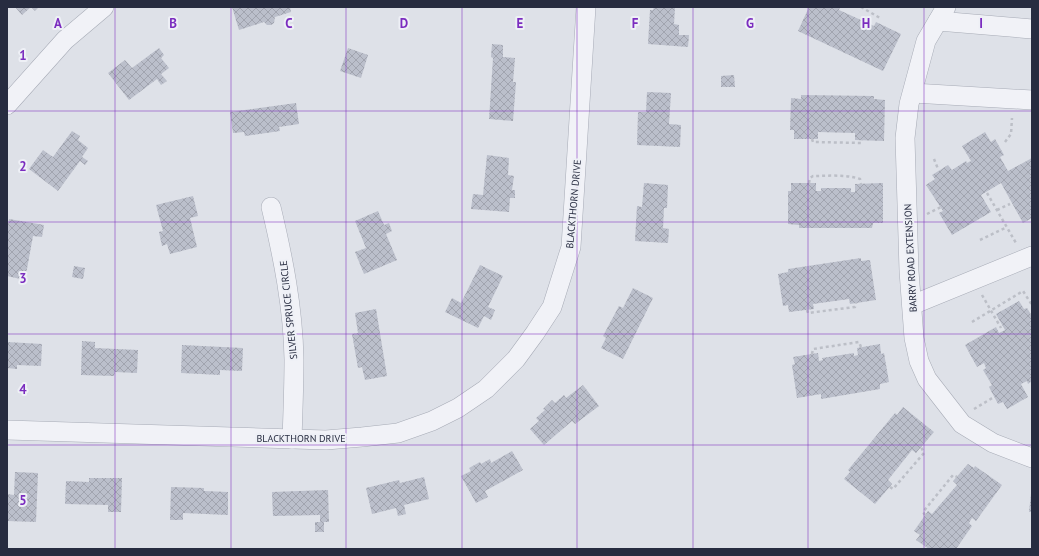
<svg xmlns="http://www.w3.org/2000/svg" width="1039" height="556" viewBox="0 0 1039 556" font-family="'PT Sans',sans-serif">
	<defs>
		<pattern id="building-cross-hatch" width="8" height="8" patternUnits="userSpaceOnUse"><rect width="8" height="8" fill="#bbbfcb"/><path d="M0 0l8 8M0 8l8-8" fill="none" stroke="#a1a4af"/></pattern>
	</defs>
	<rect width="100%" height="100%" fill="#dee1e8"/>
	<g fill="url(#building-cross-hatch)">
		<polygon points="15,7 39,7 35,11 31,7 22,15"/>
		<polygon points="232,7 290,7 291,12 275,17 274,23 271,25 267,25 264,22 239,30"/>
		<polygon points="654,7 675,7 674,24 679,25 679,35 689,35 688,47 648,44 650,10 653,10"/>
		<polygon points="809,7 840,7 839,10 874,26 876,22 901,34 883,71 798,31"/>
		<polygon points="492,44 503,45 503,57 515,58 513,82 516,82 513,121 489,119 493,58 491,57"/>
		<polygon points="159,48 164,55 161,58 169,68 161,74 167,81 161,85 157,79 129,100 108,73 125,60 132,68"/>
		<polygon points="348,48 368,55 361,78 340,71"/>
		<polygon points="734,75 735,87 721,87 721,76"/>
		<polygon points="647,92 671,93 669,124 681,125 680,147 637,145 638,112 646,112"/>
		<polygon points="801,95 874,96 874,99 885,100 884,141 855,140 855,133 818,132 818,139 794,139 794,130 790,130 791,98 801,99"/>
		<polygon points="296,103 299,124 279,127 280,131 245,136 244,132 233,133 230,112"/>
		<polygon points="72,131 80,136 78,140 88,148 82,157 88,161 85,165 80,161 58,191 29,169 43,150 53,157"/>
		<polygon points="985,132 991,142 995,139 1004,155 1000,157 1008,171 1032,158 1032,218 1023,223 1001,183 981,195 991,212 952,235 939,213 943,211 926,185 935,179 932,175 948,165 952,170 966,161 967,163 971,161 962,146"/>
		<polygon points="487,155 509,158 508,175 514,176 512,190 515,190 515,198 510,198 509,212 471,209 473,194 483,195"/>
		<polygon points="644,183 668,185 667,208 664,208 663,228 669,229 668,243 635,241 637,206 642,207"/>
		<polygon points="791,183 816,183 816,191 821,191 821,188 851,188 851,192 855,192 855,184 883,183 883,223 873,223 872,228 799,228 799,225 788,224 788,191 791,191"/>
		<polygon points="193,196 198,216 190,218 197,247 170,254 167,244 162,246 159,232 163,231 156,205"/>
		<polygon points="378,211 384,225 389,223 392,231 386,234 397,260 364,274 355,252 366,248 355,221"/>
		<polygon points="9,219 44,225 42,237 33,236 25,280 7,276 7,231"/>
		<polygon points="861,258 861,261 870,260 876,300 850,304 849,299 813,304 814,309 789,312 788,305 783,306 778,274 788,272 788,269"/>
		<polygon points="480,265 503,276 488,307 495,310 491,320 484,316 478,328 445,312 452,298 461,303"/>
		<polygon points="74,266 85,268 83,279 72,277"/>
		<polygon points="633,288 653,298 623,359 601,348 606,338 603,336 619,306 623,308"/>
		<polygon points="1019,301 1024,309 1027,308 1032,316 1032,381 1028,384 1027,381 1021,384 1028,397 1007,409 1003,402 998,404 989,387 992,385 983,370 986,368 984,363 977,367 965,345 996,327 999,333 1005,330 996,314"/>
		<polygon points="376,309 387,376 365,380 362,367 358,368 352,334 358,333 355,313"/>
		<polygon points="82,341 95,342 95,348 138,350 137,373 115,372 114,376 81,375"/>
		<polygon points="7,342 42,344 41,366 17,365 17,369 7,368"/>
		<polygon points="880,344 881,354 884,353 889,382 880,384 880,389 821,399 821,394 797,398 792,365 795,364 793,357 818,353 819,361 823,360 822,358 854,353 854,356 858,355 857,348"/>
		<polygon points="182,345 243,348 242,371 220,370 220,375 181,373"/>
		<polygon points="583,385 599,406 575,424 572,421 544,445 530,429 539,421 536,418 545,410 543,409 552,400 555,403 564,395 566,398"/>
		<polygon points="903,407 934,432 916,453 912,450 888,480 892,484 875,504 844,479 850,472 848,470 895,413 897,415"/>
		<polygon points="512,451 523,470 485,491 488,497 476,503 461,476 471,471 469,468 480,462 481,464 490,459 491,463"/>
		<polygon points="968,464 974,468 975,466 1002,485 976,521 972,518 969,523 972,526 956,549 929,549 916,540 920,535 914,531 928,511 932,514 957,485 953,481"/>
		<polygon points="15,472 38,473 36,522 7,521 7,494 14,495"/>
		<polygon points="424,477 429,499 404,505 406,514 398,516 396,508 372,514 366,488 399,480 400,483"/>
		<polygon points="89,478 122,478 121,512 108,512 108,505 65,504 66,481 89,482"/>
		<polygon points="171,487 204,488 204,491 228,492 228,515 183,513 183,520 170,520"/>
		<polygon points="328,490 329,522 324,522 324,532 315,532 315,522 320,522 320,515 273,516 272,492"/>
		<polygon points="1031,494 1032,494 1032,512 1029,512"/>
	</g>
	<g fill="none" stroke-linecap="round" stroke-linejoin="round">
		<g stroke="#a7abb6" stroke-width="20">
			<g id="minor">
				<polyline points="946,7 926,41 909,104 905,138 909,271 914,338 919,361 927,379 962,424 993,443 1032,458"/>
				<polyline points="938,21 1032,29"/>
				<polyline points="913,93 1032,100"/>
				<polyline points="7,105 65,40 104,7"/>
				<path d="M271,207c12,50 22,100 23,152 0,26 -1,53 -2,80"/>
				<polyline points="912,305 1032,256"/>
				<polyline points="7,430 326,440 362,437 398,433 432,421 458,408 486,389 516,359 535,333 552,307 571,247 586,7"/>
			</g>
		</g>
		<g stroke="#bcbfc7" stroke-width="2.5" stroke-dasharray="3 3" stroke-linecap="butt">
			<polyline points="861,7 880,18"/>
			<polyline points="812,139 813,142 861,143 862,140"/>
			<polyline points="1005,142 1011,134 1012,118"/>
			<polyline points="934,159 938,169"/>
			<path d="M809,183l1,-5 3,-2c15,0 32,-2 47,3l1,5"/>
			<polyline points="987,193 1016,243"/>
			<polyline points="997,210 1010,204"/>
			<polyline points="927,214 941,207"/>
			<polyline points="980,240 1007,227"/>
			<polyline points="982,295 1001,328"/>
			<polyline points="807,310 808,313 855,307 856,303"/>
			<polyline points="972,322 1023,291 1032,305"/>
			<polyline points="812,354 813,349 859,342 861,347"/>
			<polyline points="974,409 994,397"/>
			<polyline points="890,487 893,489 924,453 921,447"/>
			<polyline points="925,515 923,512 953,475 957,477"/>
		</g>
		<use href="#minor" stroke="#f1f2f7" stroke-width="19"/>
	</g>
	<path fill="none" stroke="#7b2cbf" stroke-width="1" stroke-opacity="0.55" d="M115,7v542M231,7v542M346,7v542M462,7v542M577,7v542M693,7v542M808,7v542M924,7v542M7,111h1025M7,222h1025M7,334h1025M7,445h1025"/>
	<g text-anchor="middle" stroke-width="4" stroke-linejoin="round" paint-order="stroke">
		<g font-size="10" fill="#272c40" stroke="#eef0f6">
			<text transform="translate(573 204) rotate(-85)" y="4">BLACKTHORN DRIVE</text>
			<text transform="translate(910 258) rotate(-93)" y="4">BARRY ROAD EXTENSION</text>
			<text transform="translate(288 310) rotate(-96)" y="4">SILVER SPRUCE CIRCLE</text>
			<text x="301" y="442">BLACKTHORN DRIVE</text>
		</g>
	</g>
	<g font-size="13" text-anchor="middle" font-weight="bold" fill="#7b2cbf" stroke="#eef0f6" stroke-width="4" stroke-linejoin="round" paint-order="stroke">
		<text x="58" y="28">A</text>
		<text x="173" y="28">B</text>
		<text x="289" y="28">C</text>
		<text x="404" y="28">D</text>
		<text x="520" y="28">E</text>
		<text x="635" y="28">F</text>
		<text x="750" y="28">G</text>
		<text x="866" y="28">H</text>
		<text x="981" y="28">I</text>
		<text x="23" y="60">1</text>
		<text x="23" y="171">2</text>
		<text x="23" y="283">3</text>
		<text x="23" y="394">4</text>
		<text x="23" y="505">5</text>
	</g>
	<rect width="1039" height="556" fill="none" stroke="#272c40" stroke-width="16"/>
</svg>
